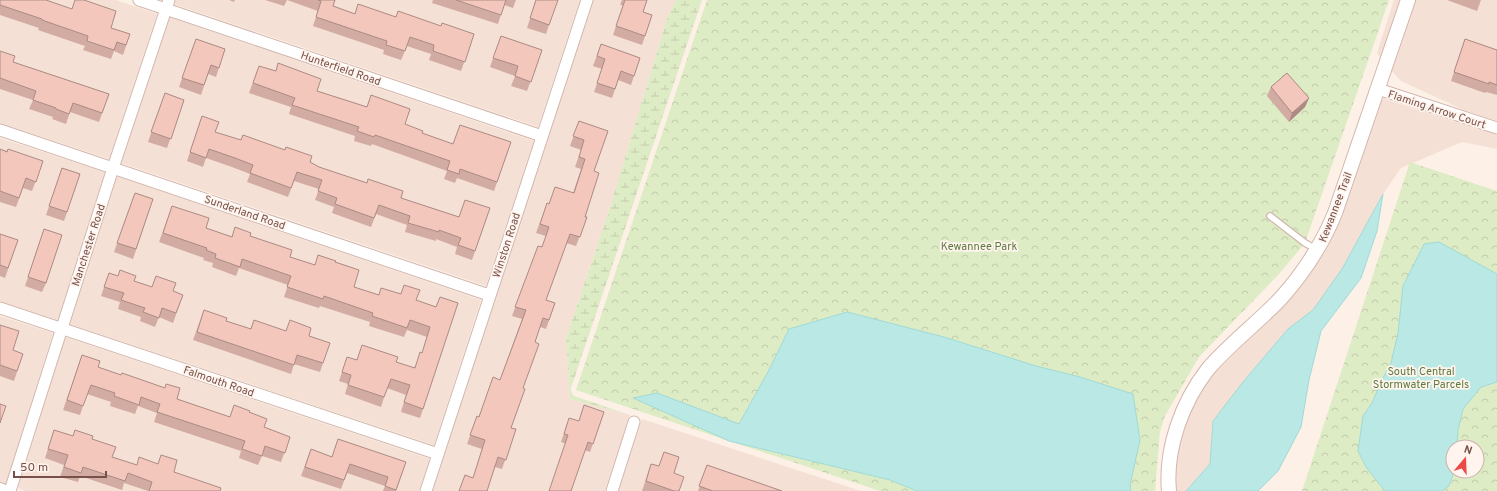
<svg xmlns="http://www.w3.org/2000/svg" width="1497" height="491" viewBox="0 0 1497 491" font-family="Overpass,sans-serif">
	<defs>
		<pattern id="forest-crowns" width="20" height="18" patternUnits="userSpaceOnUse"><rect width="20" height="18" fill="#ddecc4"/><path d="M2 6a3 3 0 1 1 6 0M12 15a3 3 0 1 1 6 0" fill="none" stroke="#c1ccaa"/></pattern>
		<pattern id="wetland-marsh" width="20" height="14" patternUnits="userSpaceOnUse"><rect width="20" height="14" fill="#ddecc4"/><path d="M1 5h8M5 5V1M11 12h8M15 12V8" fill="none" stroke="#c1ccaa"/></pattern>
	</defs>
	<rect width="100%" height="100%" fill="#fdf0e7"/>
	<g fill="#f5e0d5">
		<polygon points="0,0 116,0 157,14 109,159 0,123"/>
		<polygon points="175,0 580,0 538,127 174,4"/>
		<polygon points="593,0 676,0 667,19 607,217 566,338 570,399 630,415 605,491 432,491"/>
		<polygon points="1394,0 1401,0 1381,59 1377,53"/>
		<polygon points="1414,0 1497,0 1497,121 1464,110 1401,81 1391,70"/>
		<polygon points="169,17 534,141 486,286 121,163"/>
		<polygon points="1381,98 1497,135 1497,149 1462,142 1401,168 1383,194 1342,269 1313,310 1288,329 1213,421 1210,464 1186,491 1175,491 1175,472 1177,456 1183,432 1191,411 1203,388 1213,374 1285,303 1310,274 1323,254 1333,235"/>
		<polygon points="0,138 105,172 58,320 0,301"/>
		<polygon points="117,176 481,300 434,445 70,324"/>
		<polygon points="0,316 53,333 6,485 0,483"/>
		<polygon points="65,337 430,459 419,491 25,491 18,488"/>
		<polygon points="642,419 861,491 618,491"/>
	</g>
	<g fill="url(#forest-crowns)" fill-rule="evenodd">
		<polygon points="707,0 1389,0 1305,243 1278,275 1199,357 1165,416 1160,431 1155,491 880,491 576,390"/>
		<path d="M1410,162l87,29v300h-195zM1453,447h24v24h-24z"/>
	</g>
	<polygon fill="url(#wetland-marsh)" points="676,0 702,0 571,388 571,392 574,396 630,415 570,399 566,338 607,217 667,19"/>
	<g fill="#bae8e5" stroke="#a0dad7">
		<polygon points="1383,194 1377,231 1361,278 1321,331 1309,380 1301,427 1278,471 1258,491 1186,491 1210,464 1213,421 1243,382 1288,329 1313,310 1342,269"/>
		<polygon points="1439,242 1497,274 1497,382 1481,387 1463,409 1458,430 1457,447 1453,447 1453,471 1454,472 1449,486 1442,491 1385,491 1366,467 1358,451 1363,416 1372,403 1383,378 1391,363 1398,333 1403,286 1424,244"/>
		<polygon points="847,312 944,337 1036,366 1080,377 1133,394 1140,440 1130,485 1131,491 917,491 890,480 729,441 633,398 657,393 739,424 769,370 789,329"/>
	</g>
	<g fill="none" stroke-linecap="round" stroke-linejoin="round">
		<g stroke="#d2b7ae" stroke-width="8">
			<polyline id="service" points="1270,216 1305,243 1316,249"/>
		</g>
		<g stroke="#d2b7ae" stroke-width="13">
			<g id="minor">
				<polyline points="139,0 542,136"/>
				<polyline points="1378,89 1497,128"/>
				<polyline points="0,130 489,295"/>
				<polyline points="0,308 438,454"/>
				<polyline points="10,491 113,168 169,0"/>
				<polyline points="426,491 587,0"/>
				<polyline points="612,491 634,422"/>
			</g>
		</g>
		<g stroke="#d2b7ae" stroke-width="16">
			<g id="tertiary">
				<polyline points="0,490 2,491"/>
				<path d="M1169,491c-4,-42 13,-89 39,-122 22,-26 51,-47 74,-72 23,-26 40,-52 53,-84l73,-213"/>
			</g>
		</g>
		<use href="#service" stroke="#fff" stroke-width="5.5"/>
		<use href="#minor" stroke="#fff" stroke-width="11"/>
		<use href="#tertiary" stroke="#fff" stroke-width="14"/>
	</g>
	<g fill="#d2aba3">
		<polygon points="0,0 111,28 130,34 123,55 114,51 111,59 83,50 85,46 38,30 39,28 0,15"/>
		<polygon points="229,0 235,0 234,2"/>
		<polygon points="265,0 335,0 333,6 355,14 396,17 441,26 474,34 461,71 429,60 431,54 407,46 401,60 383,54 384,50 313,26 318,11 287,0 284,6"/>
		<polygon points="433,0 516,0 513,8 504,5 498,24 432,3"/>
		<polygon points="536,0 549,25 546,34 527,28"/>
		<polygon points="622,0 647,0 643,12 652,15 642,45 613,35 623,5 620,5"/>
		<polygon points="1447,0 1481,0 1477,11"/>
		<polygon points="501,36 542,50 527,91 511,86 515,76 490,67"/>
		<polygon points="196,39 225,49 216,77 208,74 201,95 179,87"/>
		<polygon points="1465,39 1497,50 1497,95 1486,92 1485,93 1451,81"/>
		<polygon points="601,44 640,58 631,85 618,80 612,98 594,92 602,69 593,66"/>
		<polygon points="0,51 13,62 109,94 99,122 70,112 66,124 52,119 53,117 29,109 33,100 0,89"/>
		<polygon points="259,66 317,91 367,107 371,95 405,124 422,133 453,144 511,142 494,191 457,178 455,183 444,179 447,171 372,144 371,146 354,141 355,136 289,114 291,107 249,93"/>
		<polygon points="1271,87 1309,98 1305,107 1289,122 1267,96"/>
		<polygon points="165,93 184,100 167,148 148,142"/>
		<polygon points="202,116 215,132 310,162 319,167 401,198 459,217 490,208 472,260 455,254 457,247 436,239 436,241 405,232 407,225 376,214 371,227 332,213 334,207 315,200 319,189 294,181 288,197 247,182 250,174 232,167 206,158 203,167 187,161"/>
		<polygon points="579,121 594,171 585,217 587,217 576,246 566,243 546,300 555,303 546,329 540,327 535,342 523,388 511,428 516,429 502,469 495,467 487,491 459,491 465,475 473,478 482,449 467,444 477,416 479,417 500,380 522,319 512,316 538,246 542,247 546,236 536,233 547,203 549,204 573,193 581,169 575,167 581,150 570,146"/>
		<polygon points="0,149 43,161 32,191 23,188 16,207 0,202"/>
		<polygon points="62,168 80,174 64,221 46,215"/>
		<polygon points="135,193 153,199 133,259 114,252"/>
		<polygon points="172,206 206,228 232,237 250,236 290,257 315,265 335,262 354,287 379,295 416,300 436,307 423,409 420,418 401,412 406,395 387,388 381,407 345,394 348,384 339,381 347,357 357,360 396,362 414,368 422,353 427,337 407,330 404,337 369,326 370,322 320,306 319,308 284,297 288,285 239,268 236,276 212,267 213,263 203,260 204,258 159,242"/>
		<polygon points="44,229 46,283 42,292 25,286"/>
		<polygon points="0,234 18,240 5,278 0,276"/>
		<polygon points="109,273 152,287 173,291 183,295 173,323 159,317 155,327 140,321 141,317 118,309 120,302 101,296"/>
		<polygon points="204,310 226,321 251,329 286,331 309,336 323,363 320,372 294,364 291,374 193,340"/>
		<polygon points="0,325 13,350 23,354 14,381 0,376"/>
		<polygon points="82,355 98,367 177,399 230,417 249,412 264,427 290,437 281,462 262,456 258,465 239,458 241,451 154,422 157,413 138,406 135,414 110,406 111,402 87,394 80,415 63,410"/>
		<polygon points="604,412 590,452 561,442 569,418 579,421"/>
		<polygon points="54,430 73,436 92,439 112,457 137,465 174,472 220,491 148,491 124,483 122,490 80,476 78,482 60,477 64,465 45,458"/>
		<polygon points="311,449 332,457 406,462 396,491 383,491 385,486 347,473 341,489 301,476"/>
		<polygon points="651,464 674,473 679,491 642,491"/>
		<polygon points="707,465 782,491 698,491"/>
	</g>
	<polygon fill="#ab8b84" points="1309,98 1305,107 1289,122 1292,113"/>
	<g fill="#f4c7bd" stroke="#ab8b84">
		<polygon points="0,0 46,0 72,9 75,0 84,0 116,11 111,28 130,34 126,45 117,42 114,50 87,41 88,36 42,20 42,19 0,5"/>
		<polygon points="318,0 335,0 333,6 355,14 358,4 396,17 398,11 441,26 442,23 474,34 465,62 433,51 434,45 410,37 405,51 386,45 387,41 316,17 321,1"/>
		<polygon points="456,0 506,0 501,15"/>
		<polygon points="536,0 558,0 549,25 530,18"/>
		<polygon points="625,0 647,0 643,12 652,15 645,36 616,26"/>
		<polygon points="501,36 542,50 531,82 515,76 518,66 493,58"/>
		<polygon points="196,39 225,49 219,68 211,65 204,85 182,78"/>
		<polygon points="1465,39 1497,50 1497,85 1489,82 1489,84 1454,72"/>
		<polygon points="601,44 640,58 634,76 621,71 615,89 597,83 605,59 597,56"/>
		<polygon points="0,51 15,56 13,62 109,94 102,113 73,103 69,114 56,109 56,108 33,100 36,91 0,78"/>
		<polygon points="278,63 321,79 317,91 367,107 371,95 410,109 405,124 423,131 422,133 453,144 460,125 511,142 497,182 460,169 459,174 447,170 450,161 375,135 374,137 357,131 359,127 292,105 295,98 253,83 259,66 276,71"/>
		<polygon points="1287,73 1309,98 1292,113 1271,87"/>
		<polygon points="165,93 184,100 171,139 151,132"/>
		<polygon points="202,116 219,122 215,132 241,140 243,135 285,150 286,147 312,156 310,162 319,167 367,183 368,179 403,191 401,198 459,217 465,200 490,208 475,251 458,245 461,238 439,230 439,232 408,223 410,216 379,205 374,218 335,204 337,198 318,191 322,180 297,172 291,188 250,173 253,165 235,158 209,149 206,158 190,152"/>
		<polygon points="579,121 608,131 594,171 599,173 585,217 587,217 580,237 570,234 546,300 555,303 549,320 543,318 535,342 539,344 523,388 525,389 511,428 516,429 506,460 498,457 487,491 459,491 465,475 473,478 485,440 470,435 477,416 479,417 493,377 500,380 526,310 515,307 538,246 542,247 549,227 540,224 547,203 549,204 555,187 574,193 585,159 579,157 584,140 573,136"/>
		<polygon points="0,149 7,152 8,149 43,161 36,182 26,178 19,198 0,191"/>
		<polygon points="62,168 80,174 67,212 49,206"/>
		<polygon points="135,193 153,199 136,249 117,243"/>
		<polygon points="172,206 209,218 206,228 232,237 235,227 251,233 250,236 292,250 290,257 315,265 318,255 336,261 335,262 359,270 354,287 379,295 381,288 401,294 404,285 420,290 416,300 436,307 440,297 458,303 423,409 404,402 410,385 391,379 384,397 348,385 351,375 342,372 347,357 357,360 362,345 398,357 396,362 415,368 420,352 422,353 430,327 410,320 407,328 372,316 373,313 324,296 323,299 287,287 291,276 242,259 240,267 215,258 216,254 206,250 207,248 163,233"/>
		<polygon points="44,229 62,235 46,283 28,277"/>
		<polygon points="0,234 18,240 8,268 0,265"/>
		<polygon points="120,270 136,276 134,281 152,287 156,276 176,283 173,291 183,295 176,313 162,308 159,318 143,312 145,308 121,300 124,293 104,287 109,273 118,276"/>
		<polygon points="204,310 227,318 226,321 251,329 254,320 286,331 290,320 311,328 309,336 330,343 323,363 297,355 294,365 197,332"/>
		<polygon points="0,325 19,331 13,350 23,354 17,371 0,365"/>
		<polygon points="82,355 100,361 98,367 121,375 122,373 165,388 166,384 180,388 177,399 230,417 234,405 250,411 249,412 267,419 264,427 290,437 285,453 265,446 262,456 242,449 245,441 157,412 160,404 141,397 139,405 114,396 115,393 91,385 83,406 67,400"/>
		<polygon points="0,404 6,406 0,423"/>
		<polygon points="584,405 604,412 593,444 588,442 571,491 549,491 568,435 564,434 569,418 579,421"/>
		<polygon points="54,430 73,436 75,430 93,436 92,439 116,447 112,457 137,465 139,457 158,464 161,455 177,460 174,472 221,488 220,491 149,491 152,482 128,473 125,481 83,467 81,473 64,467 68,455 48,449"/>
		<polygon points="338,439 406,462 396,490 385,486 388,477 350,464 344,480 305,467 311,449 332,457"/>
		<polygon points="664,452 679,457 674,473 684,477 679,491 674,491 646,481 651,464 659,466"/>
		<polygon points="707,465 782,491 713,491 699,486"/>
	</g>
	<g text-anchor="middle" stroke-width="3.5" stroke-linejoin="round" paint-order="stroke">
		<g font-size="11" fill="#78504a" stroke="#fff5ee">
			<text transform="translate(341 68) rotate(19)" y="4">Hunterfield Road</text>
			<text transform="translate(1437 109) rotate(18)" y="4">Flaming Arrow Court</text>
			<text transform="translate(1335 207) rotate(-69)" y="4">Kewannee Trail</text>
			<text transform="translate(245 212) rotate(19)" y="4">Sunderland Road</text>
			<text transform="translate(88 245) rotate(-72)" y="4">Manchester Road</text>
			<text transform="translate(506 245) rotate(-72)" y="4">Winston Road</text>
			<text transform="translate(219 381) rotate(19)" y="4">Falmouth Road</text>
		</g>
		<g font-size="11" fill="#5c793e" stroke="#fff5ee">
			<text x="979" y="250">Kewannee Park</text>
			<text x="1421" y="375">South Central<tspan x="1421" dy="13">Stormwater Parcels</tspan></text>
		</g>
	</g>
	<g transform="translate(1465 459) rotate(19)"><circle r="19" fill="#fff5ee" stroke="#c9b3ac"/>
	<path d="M0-3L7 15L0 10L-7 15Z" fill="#eb4a48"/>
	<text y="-6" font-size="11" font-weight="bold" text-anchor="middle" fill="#78504a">N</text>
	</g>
	<path d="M14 471v6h92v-6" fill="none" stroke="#78504a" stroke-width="2"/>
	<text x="20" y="471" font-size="12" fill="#78504a" stroke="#fff5ee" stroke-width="3" paint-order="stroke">50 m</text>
</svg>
